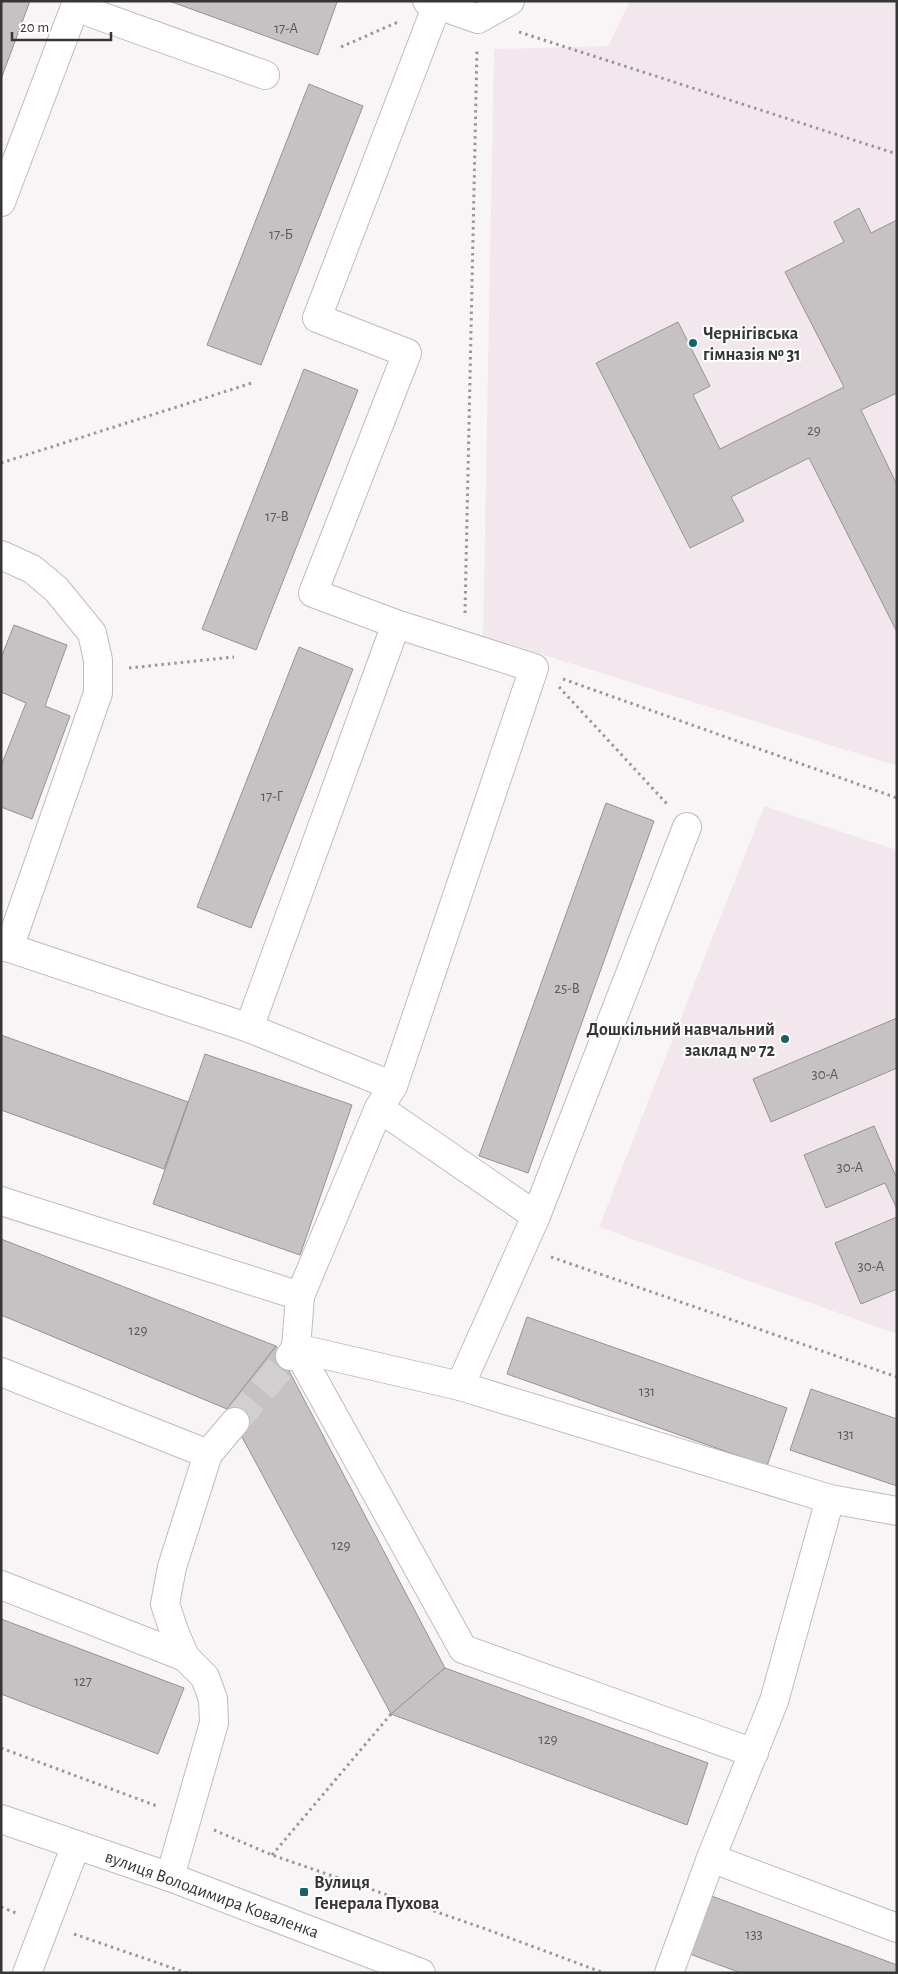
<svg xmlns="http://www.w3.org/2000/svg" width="898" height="1974" viewBox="0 0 898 1974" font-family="'Alegreya Sans',sans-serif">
	<rect width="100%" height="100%" fill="#f9f5f7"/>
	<g fill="#f3e7ee">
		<polygon points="630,1 897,1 897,766 483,636 494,49 608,46"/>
		<polygon points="764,806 897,850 897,1334 599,1227"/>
	</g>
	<g fill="#c6c2c4" stroke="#959294">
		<polygon points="1,1 30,1 1,79"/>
		<polygon points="169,1 336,1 337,2 318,55"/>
		<polygon points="309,84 363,106 261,365 207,345"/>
		<polygon points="859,208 871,233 897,220 897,393 861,410 897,485 897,632 809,458 731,497 744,521 690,548 596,363 678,322 710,386 693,395 720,449 844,387 785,272 844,242 834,222"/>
		<polygon points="304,369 358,390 256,650 202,629"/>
		<polygon points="14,625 67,645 45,706 70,716 32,819 1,807 1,766 26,703 1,692 1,658"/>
		<polygon points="299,647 353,669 251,928 197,907"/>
		<polygon points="606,803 654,821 528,1173 479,1156"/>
		<polygon points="897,1018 897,1068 771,1122 753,1079"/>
		<polygon points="1,1035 188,1102 164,1169 1,1110"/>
		<polygon points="205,1054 352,1105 300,1255 153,1204"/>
		<polygon points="874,1126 897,1179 897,1209 885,1183 826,1208 804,1155"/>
		<polygon points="897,1217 897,1289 861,1304 835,1243"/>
		<polygon points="1,1239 276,1346 227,1409 1,1315"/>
		<polygon points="527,1317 787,1408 767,1466 507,1374"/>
		<polygon points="276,1346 445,1668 391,1714 227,1409"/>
		<polygon points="811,1389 897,1419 897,1486 790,1450"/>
		<polygon points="1,1619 184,1688 158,1754 1,1694"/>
		<polygon points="445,1668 708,1763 687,1825 391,1714"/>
		<polygon points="709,1895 897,1965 897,1973 741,1973 687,1953"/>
	</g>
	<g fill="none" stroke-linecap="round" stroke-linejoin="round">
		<polyline stroke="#d2cfd0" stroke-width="28" stroke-dasharray="28 14" stroke-linecap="butt" points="235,1422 285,1362"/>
		<g stroke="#bfbbbd" stroke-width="30">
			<g id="minor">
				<polyline points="427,1 478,19 510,1"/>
				<polyline points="1,202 75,7 265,75"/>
				<polyline points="1,555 32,569 56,589 92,633 98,660 98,693 9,948"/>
				<polyline points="1,945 249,1028 393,1086 379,1108 300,1296 1,1201"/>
				<polyline points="249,1028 396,624 313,593 407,353 317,318 437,5"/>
				<polyline points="393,1086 534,668 396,624"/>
				<polyline points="379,1108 536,1216"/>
				<polyline points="300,1296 296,1348 463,1649 754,1753"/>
				<polyline points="290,1356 296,1348 460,1386"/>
				<polyline points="1,1372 208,1454 172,1567 165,1604 174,1631 185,1657 205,1677 213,1699 214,1723 170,1877"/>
				<polyline points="208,1454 235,1422"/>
				<polyline points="830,1499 897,1511"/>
				<polyline points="1,1585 185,1657"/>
				<polyline points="1,1819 170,1877 421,1973"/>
				<polyline points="711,1858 897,1928"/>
				<polyline points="27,1973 76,1845"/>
				<polyline points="669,1973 711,1858 774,1701 830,1499 460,1386 536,1216 687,827"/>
			</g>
		</g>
		<g stroke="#999798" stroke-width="3" stroke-dasharray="2.5 4" stroke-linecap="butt">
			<polyline points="519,32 897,154"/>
			<polyline points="341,47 398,22"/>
			<polyline points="1,463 252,383"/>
			<polyline points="465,613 477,49"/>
			<polyline points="129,668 234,657"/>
			<polyline points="563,679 897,798"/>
			<polyline points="559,687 667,804"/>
			<polyline points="551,1257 897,1377"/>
			<polyline points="1,1748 157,1806"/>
			<polyline points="214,1830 272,1855 483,1928 604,1973"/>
			<polyline points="272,1855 391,1714"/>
			<polyline points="1,1907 16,1913"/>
			<polyline points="74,1934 187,1973"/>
		</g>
		<use href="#minor" stroke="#fff" stroke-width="28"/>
	</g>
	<g fill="#146465" stroke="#fff" stroke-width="2">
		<circle cx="693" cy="343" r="5"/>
		<circle cx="785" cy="1039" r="5"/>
		<rect x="299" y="1887" width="10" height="10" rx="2.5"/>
	</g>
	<g text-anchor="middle" stroke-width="4" stroke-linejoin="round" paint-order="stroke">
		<g font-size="15" fill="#5b595a">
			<text x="286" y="33">17-А</text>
			<text x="281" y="239">17-Б</text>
			<text x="814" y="435">29</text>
			<text x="277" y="521">17-В</text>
			<text x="272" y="801">17-Г</text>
			<text x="567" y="993">25-В</text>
			<text x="825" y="1079">30-А</text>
			<text x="850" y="1172">30-А</text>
			<text x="871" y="1271">30-А</text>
			<text x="138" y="1335">129</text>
			<text x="647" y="1396">131</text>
			<text x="846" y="1439">131</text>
			<text x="341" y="1550">129</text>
			<text x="83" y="1686">127</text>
			<text x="548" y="1744">129</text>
			<text x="754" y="1939">133</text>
		</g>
		<g font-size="18" font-weight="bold" fill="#373636" stroke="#fff" text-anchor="start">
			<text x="703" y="339">Чернігівська<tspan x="703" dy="21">гімназія № 31</tspan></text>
			<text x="775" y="1035" text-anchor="end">Дошкільний навчальний<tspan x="775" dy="21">заклад № 72</tspan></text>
			<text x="314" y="1888">Вулиця<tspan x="314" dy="21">Генерала Пухова</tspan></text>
		</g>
		<g font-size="18" fill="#373636" stroke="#fff">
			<text transform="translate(212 1894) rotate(20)" y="6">вулиця Володимира Коваленка</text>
		</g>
	</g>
	<rect width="898" height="1974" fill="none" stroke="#373636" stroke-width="5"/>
	<path d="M12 32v8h99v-8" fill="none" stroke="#373636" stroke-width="2.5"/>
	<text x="20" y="32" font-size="15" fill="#373636" stroke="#ffffff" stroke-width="4" paint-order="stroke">20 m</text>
</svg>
